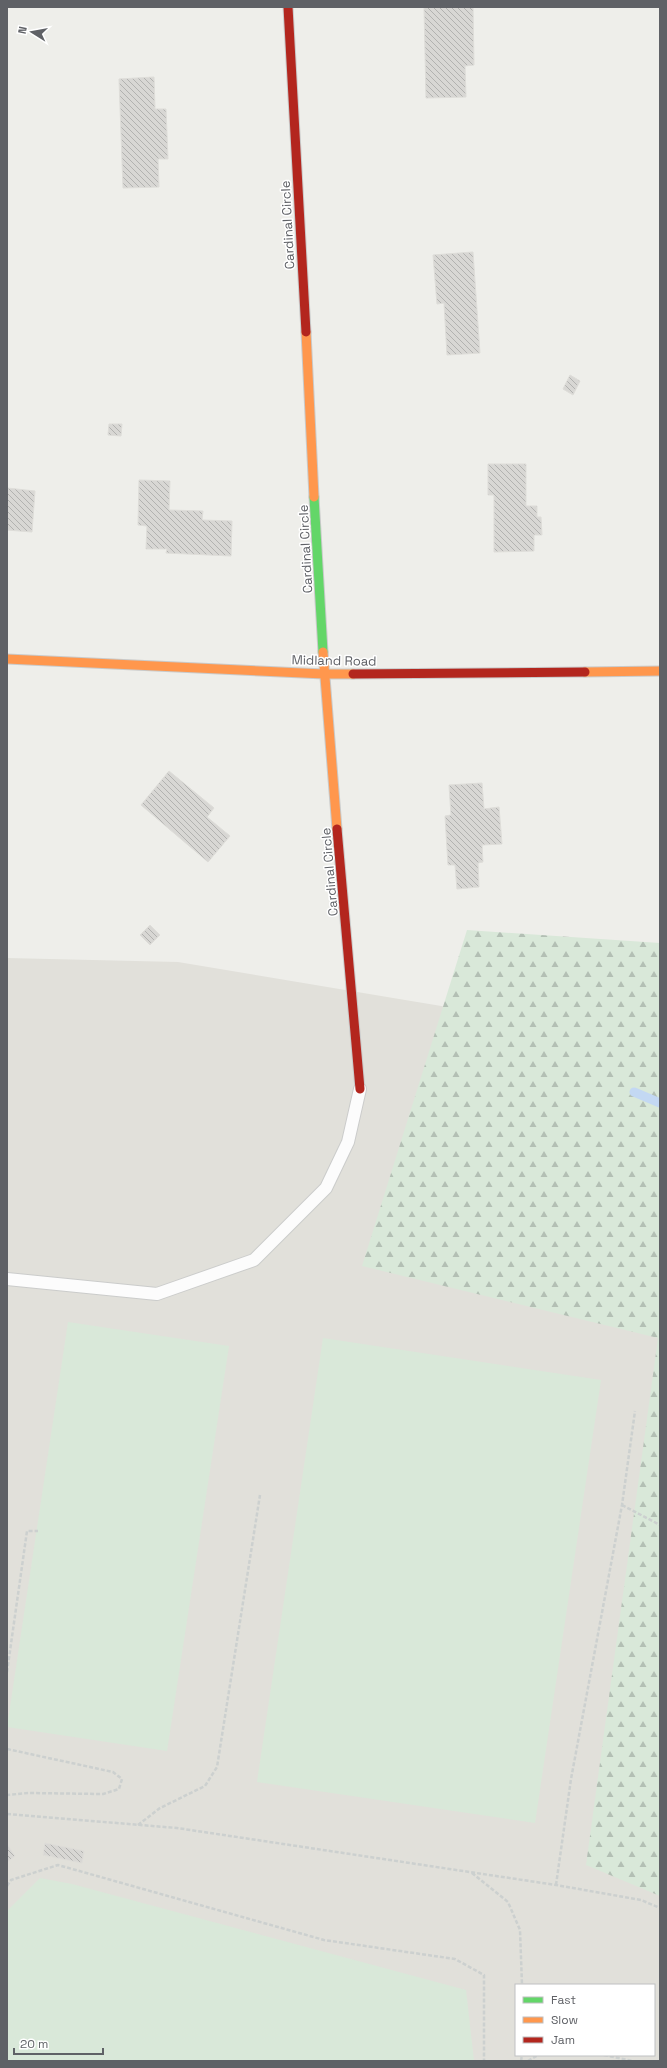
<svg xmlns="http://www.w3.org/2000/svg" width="667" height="2068" viewBox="0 0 667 2068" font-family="'Space Grotesk',sans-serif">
	<defs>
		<pattern id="forest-firs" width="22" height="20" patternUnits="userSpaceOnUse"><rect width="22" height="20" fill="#d9e8d9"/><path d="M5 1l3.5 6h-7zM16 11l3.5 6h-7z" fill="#b3bfb4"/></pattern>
		<pattern id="building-back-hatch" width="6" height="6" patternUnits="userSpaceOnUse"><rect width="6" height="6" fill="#d8d7d4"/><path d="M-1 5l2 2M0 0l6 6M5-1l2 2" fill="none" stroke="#b2b2b0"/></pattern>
	</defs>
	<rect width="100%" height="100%" fill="#eeeeea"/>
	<path fill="#e1e0da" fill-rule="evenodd" d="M7,958l171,4 365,61 117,70v968h-653zM516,1985h138v70h-138z"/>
	<polygon fill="url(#forest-firs)" points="467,930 660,943 660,1896 586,1865 658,1338 362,1266"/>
	<g fill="#d9e8d9">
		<polygon points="68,1322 229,1346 167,1751 7,1727"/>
		<polygon points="323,1338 601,1380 535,1823 257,1782"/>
		<polygon points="40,1878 72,1884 466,1990 474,2061 7,2061 8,1910"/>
	</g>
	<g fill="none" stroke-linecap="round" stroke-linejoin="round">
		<polyline stroke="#c3d8f3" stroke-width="9" points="634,1092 660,1103"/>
	</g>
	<g fill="url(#building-back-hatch)" stroke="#deddd9">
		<polygon points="424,7 473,7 474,65 465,66 466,97 426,98"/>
		<polygon points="154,77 155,109 166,109 168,159 158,159 159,187 123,188 119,79"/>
		<polygon points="473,252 480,353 447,355 444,303 437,304 433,255"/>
		<polygon points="570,375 580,381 573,395 563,389"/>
		<polygon points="109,424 122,424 121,436 108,435"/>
		<polygon points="488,464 526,464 526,506 537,506 537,517 541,517 542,535 534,535 534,551 494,552 494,495 488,495"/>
		<polygon points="139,480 170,481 169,510 203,511 202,520 232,521 231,556 166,553 167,549 146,549 147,526 138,525"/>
		<polygon points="7,488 35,491 32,532 7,530"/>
		<polygon points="169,771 214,808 207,817 230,836 208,862 141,805"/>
		<polygon points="482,783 484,809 499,807 502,844 482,845 483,862 478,863 479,887 457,889 455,865 448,865 445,816 451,815 449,785"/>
		<polygon points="150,925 160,935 150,945 140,935"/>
		<polygon points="45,1843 84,1851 82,1863 43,1855"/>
		<polygon points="7,1844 15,1856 7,1862"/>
	</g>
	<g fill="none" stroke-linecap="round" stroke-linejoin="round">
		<g stroke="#cbcccb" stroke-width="14">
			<polyline id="lane" points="7,1279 157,1294 254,1260 326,1188 348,1142 360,1089"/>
		</g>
		<g stroke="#c9caca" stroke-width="11">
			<polyline id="fast" points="314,497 323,652"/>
		</g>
		<g stroke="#c9caca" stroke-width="11">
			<g id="slow">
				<polyline points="306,332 314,497"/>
				<polyline points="323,652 337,829"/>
				<polyline points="7,659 324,674 353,674"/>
				<polyline points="585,672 660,671"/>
			</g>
		</g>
		<g stroke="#c9caca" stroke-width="11">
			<g id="jam">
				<polyline points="288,7 306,332"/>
				<polyline points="353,674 585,672"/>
				<polyline points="337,829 360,1089"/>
			</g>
		</g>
		<g stroke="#ccd0cf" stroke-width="2.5" stroke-dasharray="4 2" stroke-linecap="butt">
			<polyline points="622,1505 660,1525"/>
			<polyline points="7,1672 27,1531 38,1531"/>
			<polyline points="7,1749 113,1772 122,1779 119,1789 103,1794 28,1793 7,1795"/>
			<polyline points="7,1814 177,1828 556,1885 641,1900 660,1908"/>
			<polyline points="138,1825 160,1808 205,1786 217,1767 260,1495"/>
			<polyline points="472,1873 508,1902 520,1930 522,1985"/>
			<polyline points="556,1885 571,1779 622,1505 635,1411"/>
			<polyline points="7,1886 11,1880 58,1865 324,1940 455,1959 484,1975 484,2061"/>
			<polyline points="604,2055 633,2061"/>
			<polyline points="521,2061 522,2055"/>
			<polyline points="528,2061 538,2055"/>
		</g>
		<use href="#lane" stroke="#fcfcfc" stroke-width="12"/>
		<use href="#fast" stroke="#63d668" stroke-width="9"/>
		<use href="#slow" stroke="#ff974d" stroke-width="9"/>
		<use href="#jam" stroke="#b3261e" stroke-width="9"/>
	</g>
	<g text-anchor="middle" stroke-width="3" stroke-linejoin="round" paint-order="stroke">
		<g font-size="13" fill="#5f6166" stroke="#fff">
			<text transform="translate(287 225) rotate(-93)" y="5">Cardinal Circle</text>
			<text transform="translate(305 549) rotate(-93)" y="5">Cardinal Circle</text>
			<text transform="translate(334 660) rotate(1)" y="5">Midland Road</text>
			<text transform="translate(329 872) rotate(-95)" y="5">Cardinal Circle</text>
		</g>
	</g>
	<rect width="667" height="2068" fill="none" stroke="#5f6166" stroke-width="16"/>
	<rect x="515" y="1984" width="140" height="72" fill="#ffffff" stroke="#bfc0c2"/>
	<rect x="523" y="1997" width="20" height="6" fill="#63d668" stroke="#bfc0c2"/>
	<text x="551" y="2004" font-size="12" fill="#5f6166">Fast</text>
	<rect x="523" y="2017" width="20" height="6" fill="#ff974d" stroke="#bfc0c2"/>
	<text x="551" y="2024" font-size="12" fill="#5f6166">Slow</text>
	<rect x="523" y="2037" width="20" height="6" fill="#b3261e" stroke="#bfc0c2"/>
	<text x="551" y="2044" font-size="12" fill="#5f6166">Jam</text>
	<g transform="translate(32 32) rotate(281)" stroke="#ffffff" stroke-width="3" paint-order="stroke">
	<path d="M0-3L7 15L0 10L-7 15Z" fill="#5f6166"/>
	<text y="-6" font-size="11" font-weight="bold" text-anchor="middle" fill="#5f6166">N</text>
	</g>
	<path d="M14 2048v6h89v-6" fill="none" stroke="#5f6166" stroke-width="2"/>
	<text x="20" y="2048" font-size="12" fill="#5f6166" stroke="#ffffff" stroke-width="3" paint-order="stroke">20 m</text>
</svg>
